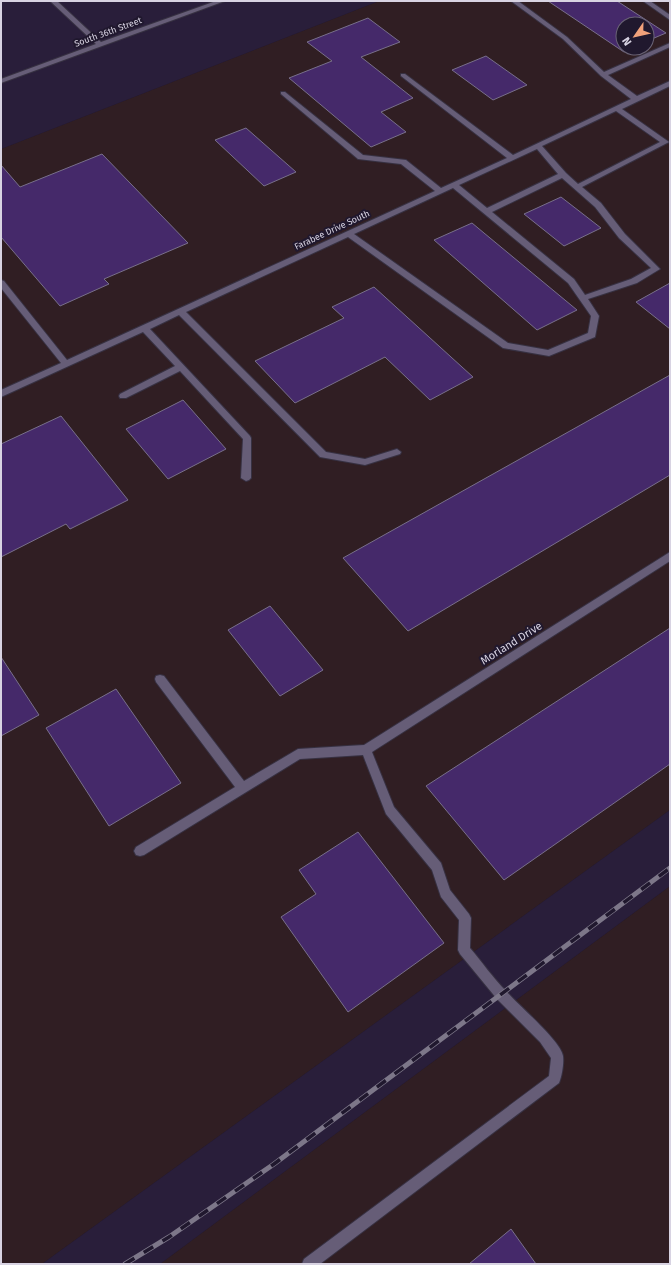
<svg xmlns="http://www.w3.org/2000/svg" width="671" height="1265" viewBox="0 0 671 1265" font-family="'Fira Sans',sans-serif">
	<rect width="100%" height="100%" fill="#20182e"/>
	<g fill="#301e23" fill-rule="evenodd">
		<path d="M379,1h291v809l-628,454h-41v-1115zM623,24h24v24h-24z"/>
		<polygon points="670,886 670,1264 160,1264"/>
	</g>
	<g fill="#291e3a">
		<polygon points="1,1 379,1 1,149"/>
		<polygon points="670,810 670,886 160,1264 42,1264"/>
	</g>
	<g fill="#45296a" stroke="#786f8a">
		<polygon points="548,1 617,1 666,33 647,41 647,24 623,24 623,48 632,48 624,52"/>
		<polygon points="368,18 400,42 361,57 413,98 381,112 406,132 371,147 289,78 332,61 307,42"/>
		<polygon points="486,56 527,85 493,100 452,70"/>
		<polygon points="246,128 296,172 264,186 215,140"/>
		<polygon points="102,154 188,243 104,279 109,284 60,306 1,237 1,165 20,187"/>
		<polygon points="561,197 601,228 564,246 524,214"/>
		<polygon points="472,223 484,233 577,310 537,330 434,240"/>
		<polygon points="670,283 670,329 636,302"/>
		<polygon points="374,287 473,377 430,400 385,357 295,403 255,361 344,318 332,307"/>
		<polygon points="670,375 670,475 408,631 343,558"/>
		<polygon points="183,400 226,449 168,479 126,429"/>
		<polygon points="61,416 128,500 70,529 66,524 1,557 1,444"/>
		<polygon points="270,606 323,670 280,696 228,630"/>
		<polygon points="670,628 670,764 504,880 426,786"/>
		<polygon points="1,657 39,715 1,736"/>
		<polygon points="116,689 181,783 109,826 46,728"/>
		<polygon points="358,832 444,943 348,1012 281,917 316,894 299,870"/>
		<polygon points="511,1229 536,1264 469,1264"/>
	</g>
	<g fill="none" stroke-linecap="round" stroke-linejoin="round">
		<g stroke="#373142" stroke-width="2">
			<g id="minor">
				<polygon points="50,1 57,1 101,42 216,1 225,1 1,83 1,79 96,44"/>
				<path d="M511,1h7l49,36 37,35 66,-29v4l-62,28 29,21 33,-15v5l-48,23 47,33 -87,45 19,16 24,31 35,35 -23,14 -49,16 11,17 -4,21 -46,19 -46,-8 -155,-111 -162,75 140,140 39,7 32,-10 4,3 -1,2 -35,11 -45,-8 -141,-142 -29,14 100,107 1,2v40l-2,2 -3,1 -5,-3 2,-39 -63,-68 -54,27h-6l-1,-2 1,-2 55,-28 -32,-34 -142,65v-7l60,-27 -60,-75v-8l3,1 63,79 368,-169 -34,-27 -43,-5 -77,-65v-2h4l78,63 43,5 35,28 66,-30 -106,-82v-2h4l108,81 118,-56 -30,-23 -38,-37zM616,111l44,31 -82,42 -12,-11 -24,-27zM537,149l21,25 -71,34 -28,-23zM562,178l33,29 24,31 32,30 -20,11 -46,16 -11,-16 -82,-67zM453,188l115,95 23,33 -3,17 -40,17 -40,-7 -154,-109z"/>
				<polygon points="643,1 650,1 670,15 670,20"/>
				<path d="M670,552v9l-298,191 22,55 47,56 9,27 19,24 2,4 -1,30c12,14 23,30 36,43 11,13 55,50 57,65 1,7 -1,20 -4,27l-239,181h-18l2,-5 245,-183 2,-18 -11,-16 -43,-43 -37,-45 -2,-4 1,-30 -18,-23 -9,-27 -46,-56 -23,-59 -63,4 -156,96 -4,1 -4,-1 -2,-4 2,-4 99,-60 -79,-105 -1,-3 1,-3 4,-1 4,1 80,105 54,-32 66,-4z"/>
			</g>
		</g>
		<use href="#minor" fill="#665d77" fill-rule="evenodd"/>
		<g stroke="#7d7789" stroke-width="5">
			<polyline id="rail" points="125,1264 169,1237 274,1164 670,868"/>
		</g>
		<use href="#rail" stroke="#20182e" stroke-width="3.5" stroke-dasharray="11" stroke-linecap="butt"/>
	</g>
	<g text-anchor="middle" stroke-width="4" stroke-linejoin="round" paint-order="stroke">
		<g font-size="9" fill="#d8d3e2" stroke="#20182e">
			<text transform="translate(108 32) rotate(-20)" y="3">South 36th Street</text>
			<text transform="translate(332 230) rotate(-25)" y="3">Farabee Drive South</text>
		</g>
		<g font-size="11" fill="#d8d3e2" stroke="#20182e">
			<text transform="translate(511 643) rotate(-32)" y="4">Morland Drive</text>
		</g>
	</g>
	<rect width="671" height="1265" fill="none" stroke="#d8d3e2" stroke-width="4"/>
	<g transform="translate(635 36) rotate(236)"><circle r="19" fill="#20182e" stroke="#6a6376"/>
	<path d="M0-3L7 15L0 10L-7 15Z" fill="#f1a17b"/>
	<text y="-6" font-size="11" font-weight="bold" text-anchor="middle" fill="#d8d3e2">N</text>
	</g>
</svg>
